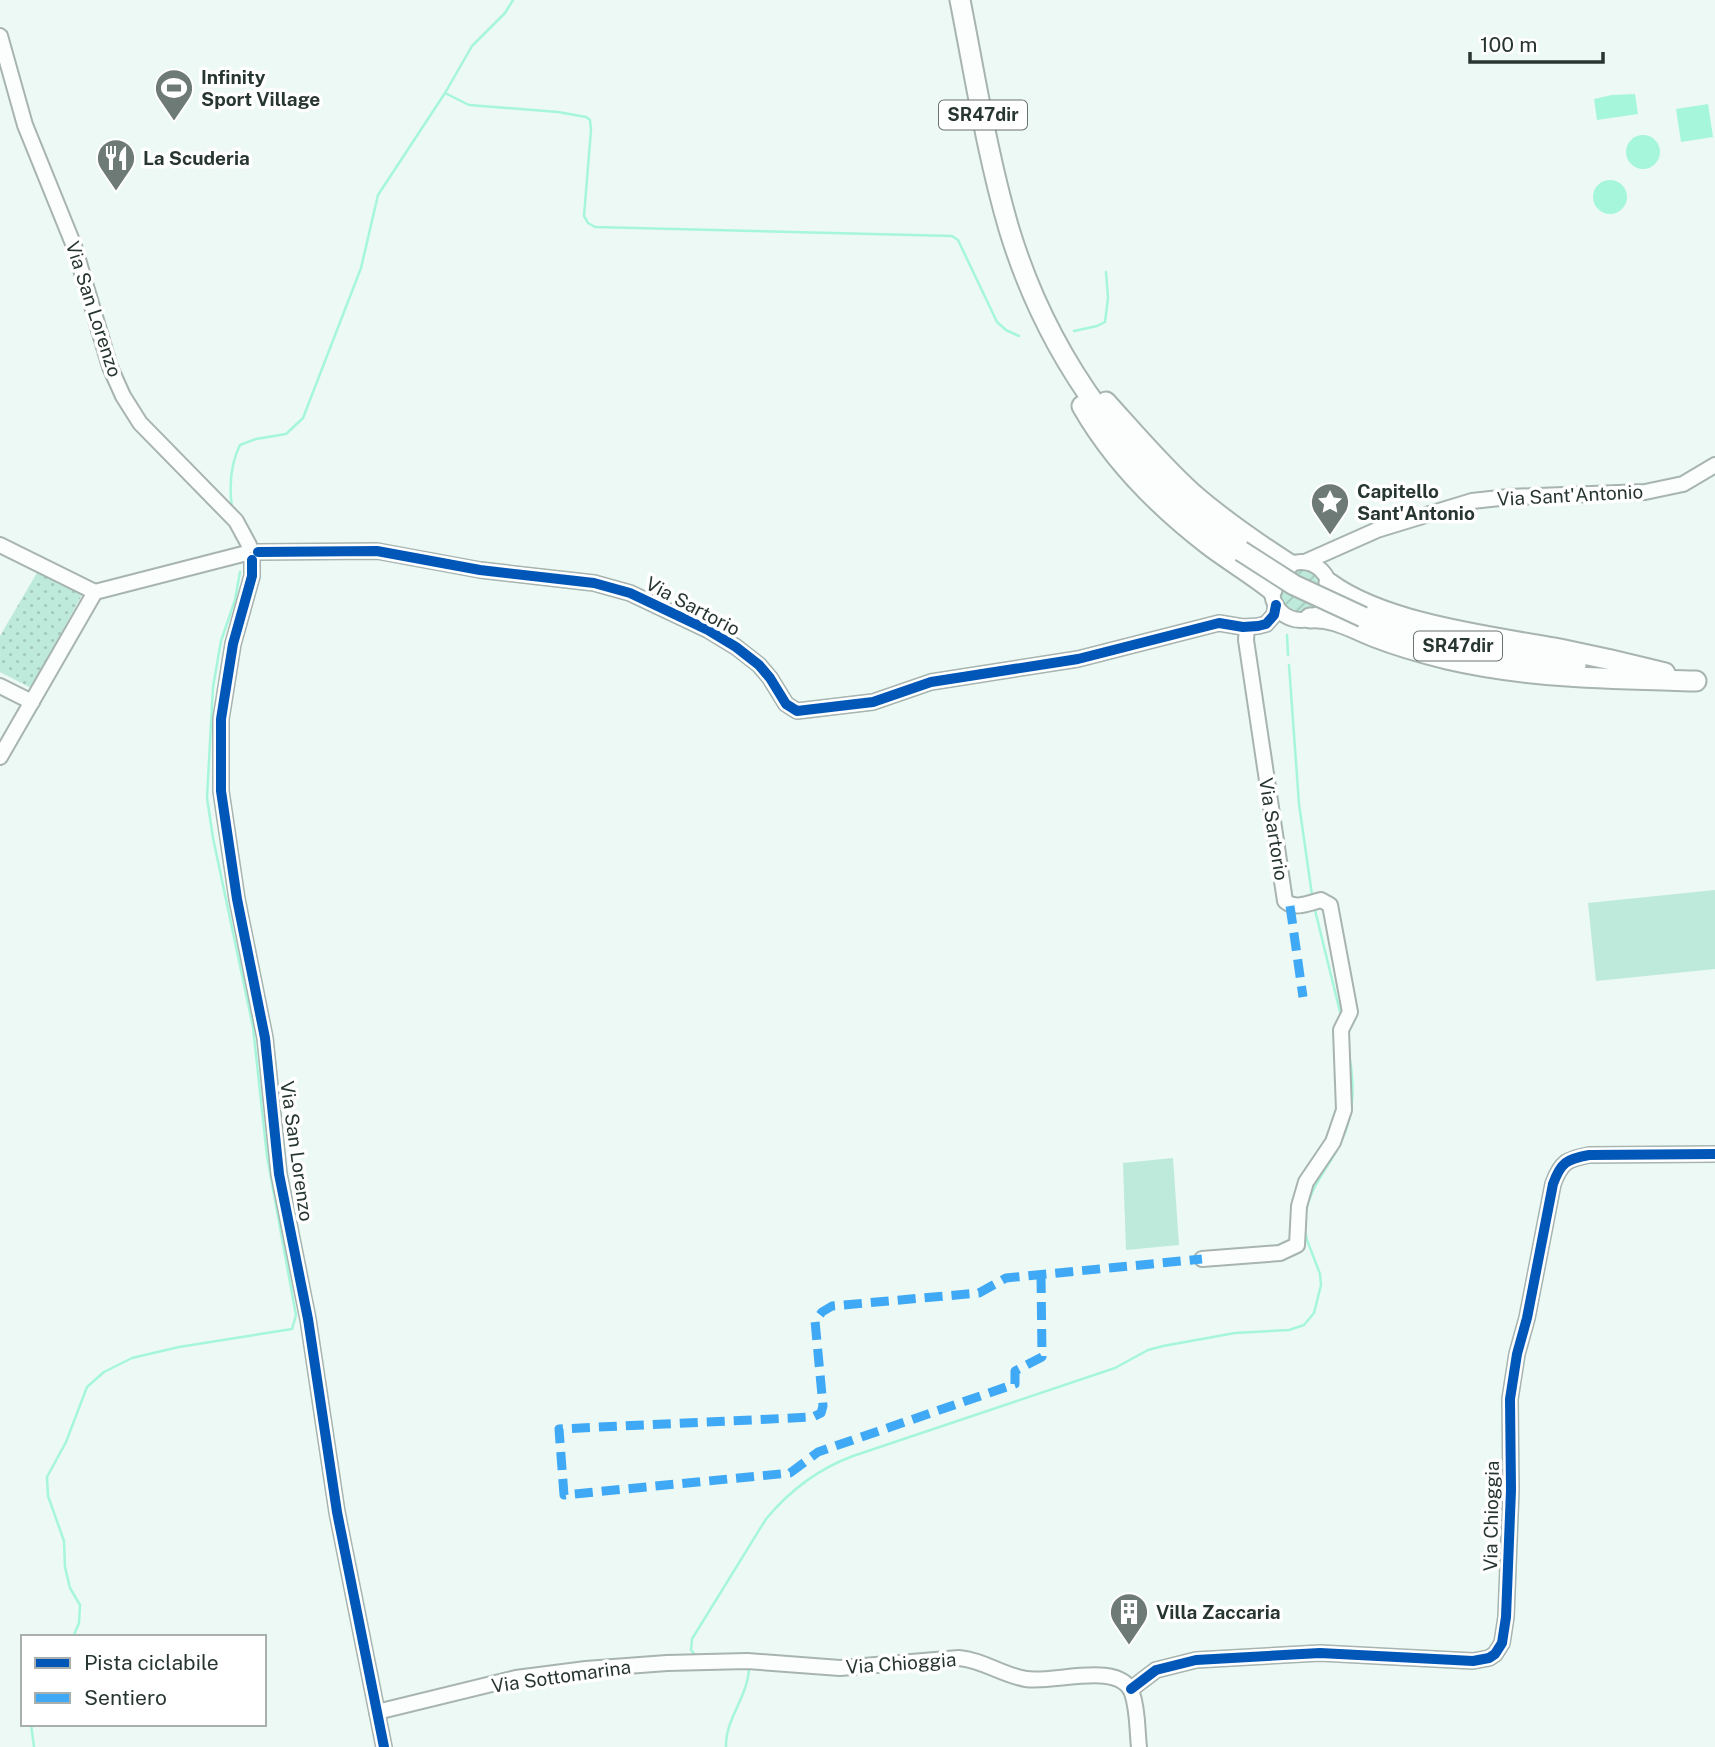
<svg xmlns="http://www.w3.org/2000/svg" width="1715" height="1747" viewBox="0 0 1715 1747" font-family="'Public Sans',sans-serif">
	<defs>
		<pattern id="grass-dots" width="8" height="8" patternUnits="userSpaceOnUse" patternTransform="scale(1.75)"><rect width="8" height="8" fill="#beeadb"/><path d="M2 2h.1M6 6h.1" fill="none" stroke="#a3c9bc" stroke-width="1.8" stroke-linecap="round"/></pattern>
		<pattern id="garden-furrows" width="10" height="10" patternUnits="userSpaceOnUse" patternTransform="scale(1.75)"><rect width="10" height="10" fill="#beeadb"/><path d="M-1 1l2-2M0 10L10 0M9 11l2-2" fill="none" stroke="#a3c9bc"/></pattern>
	</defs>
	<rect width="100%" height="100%" fill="#ecf9f4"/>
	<polygon fill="url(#grass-dots)" points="38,571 83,593 31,688 0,672 0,636"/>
	<circle fill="url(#garden-furrows)" cx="1301" cy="591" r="21"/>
	<g fill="#beeadb">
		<polygon points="1715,890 1715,969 1596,981 1588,903"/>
		<polygon points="1173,1158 1179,1245 1126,1250 1123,1163"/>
	</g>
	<g fill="#a6f6dc">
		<polygon points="1635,94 1638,114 1597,120 1594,99 1612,95"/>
		<polygon points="1708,104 1713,137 1681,142 1676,109"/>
		<circle cx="1643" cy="152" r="17"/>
		<circle cx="1610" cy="197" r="17"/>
	</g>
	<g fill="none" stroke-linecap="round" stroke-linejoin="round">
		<g stroke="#a6f6dc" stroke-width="2.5">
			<polyline points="445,93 469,105 558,112 586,117 590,120 591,130 584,216 588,223 595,227 952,236 958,240 997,322 1006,330 1019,336"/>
			<polyline points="1074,331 1097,326 1105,322 1108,298 1106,272"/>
			<path d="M232,508c-3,-22 -2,-43 8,-63l16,-6 30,-5 17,-16 58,-150 17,-73 67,-102 27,-47 33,-33 8,-13"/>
			<polyline points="1287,635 1288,655"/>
			<polyline points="1289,665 1299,804 1312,895"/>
			<polyline points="1315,910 1341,1016"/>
			<path d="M1305,1214c6,-26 16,-37 29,-59 20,-33 22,-64 15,-101"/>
			<polyline points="73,1637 79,1623 80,1605 70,1588 65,1567 64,1541 48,1496 47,1477 66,1442 87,1387 104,1372 132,1358 179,1347 292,1329 296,1315 267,1156 253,1027 213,838 207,798 213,687 221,641 235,600 240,572"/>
			<path d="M721,1655h-26l-4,-5 1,-11 74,-120c24,-29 52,-50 87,-63l262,-88 33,-18 15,-4 72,-13 54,-3 15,-5 10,-12 7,-28 -1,-11 -13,-34 -3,-13"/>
			<polyline points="31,1724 34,1747"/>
			<path d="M726,1747c-1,-28 22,-50 23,-79"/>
		</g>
		<g stroke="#a7b4af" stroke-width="18">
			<g id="minor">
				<polyline points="0,36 25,125 74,246 110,367 123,396 140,423 236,521 249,545"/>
				<polyline points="0,545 95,592"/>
				<polyline points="258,552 377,551 480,570 594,583 630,593 708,630 736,647 759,665 770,678 786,704 797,711 873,702 931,682 1078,659 1219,623 1243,627 1258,626 1266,624 1274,615 1276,605"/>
				<polyline points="252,560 252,576 233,644 221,719 221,791 237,899 265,1038 279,1174 308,1319 337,1512 384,1747"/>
				<polyline points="1305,562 1377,530 1472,501 1509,497 1645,492 1683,484 1715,465"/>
				<circle cx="1301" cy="591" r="29"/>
				<polyline points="0,686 32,702"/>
				<polyline points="0,757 95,592 243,554"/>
				<path d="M1202,1259l78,-6 17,-8 2,-39 7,-24 27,-40 11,-32 -3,-80 9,-18 -20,-107 -9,-5c-12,3 -26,10 -36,1l-39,-261 1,-13"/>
				<path d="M1131,1689l25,-19 40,-10 124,-7 153,8 16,-3 6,-4 7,-11 4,-26 5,-127 -1,-91 7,-45 10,-36 26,-134c8,-22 14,-25 36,-29l126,-1"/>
				<path d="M377,1712l139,-34 70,-9 81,-6 80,-2 93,7 119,-10c24,2 43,17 67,21 27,5 94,-19 106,14 6,17 5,37 7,54"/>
			</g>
		</g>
		<g stroke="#a7b4af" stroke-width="23">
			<g id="highway">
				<path d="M960,0c15,76 27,154 49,229 41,135 121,238 232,322"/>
				<path d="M1106,402c28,31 55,63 86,91 31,27 63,49 97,71"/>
				<path d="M1082,406c32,56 77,101 128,140 20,15 42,28 62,44"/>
				<path d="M1329,583c55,41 163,54 231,66 35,7 70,15 105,24"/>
				<polyline points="1363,617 1453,645 1576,665"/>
				<path d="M1310,618c24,-2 44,11 65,19 23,9 48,16 72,22 81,19 166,20 249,22"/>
			</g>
		</g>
		<use href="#minor" stroke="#fcfefd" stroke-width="14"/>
		<use href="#highway" stroke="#fcfefd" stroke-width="19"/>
		<g stroke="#a7b4af" stroke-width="23" stroke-linecap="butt">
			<polyline id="highway-bridge" points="1241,551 1294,585 1363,617"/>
		</g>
		<use href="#highway-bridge" stroke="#fcfefd" stroke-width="19"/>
		<g stroke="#3fa9f5" stroke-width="9" stroke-dasharray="18 9" stroke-linecap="butt">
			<polyline points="1290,906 1303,997"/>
			<polyline points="1041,1275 1042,1357 1015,1371 1015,1384 818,1452 790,1473 564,1495 559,1429 813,1417 821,1413 823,1406 815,1321 822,1312 832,1306 979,1293 1006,1278 1202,1259"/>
		</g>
		<g stroke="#fff" stroke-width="15">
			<g id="cycleway">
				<polyline points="258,552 377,551 480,570 594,583 630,593 708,630 736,647 759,665 770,678 786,704 797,711 873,702 931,682 1078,659 1219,623 1243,627 1258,626 1266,624 1274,615 1276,605"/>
				<polyline points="252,560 252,576 233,644 221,719 221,791 237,899 265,1038 279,1174 308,1319 337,1512 384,1747"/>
				<path d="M1131,1689l25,-19 40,-10 124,-7 153,8 16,-3 6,-4 7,-11 4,-26 5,-127 -1,-91 7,-45 10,-36 26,-134c8,-22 14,-25 36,-29l126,-1"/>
			</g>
		</g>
		<use href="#cycleway" stroke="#0057b8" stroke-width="10"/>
	</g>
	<defs>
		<g id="stadium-pin" transform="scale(2.0125)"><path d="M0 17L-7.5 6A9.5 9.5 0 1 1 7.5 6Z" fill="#6d7a75" stroke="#fff"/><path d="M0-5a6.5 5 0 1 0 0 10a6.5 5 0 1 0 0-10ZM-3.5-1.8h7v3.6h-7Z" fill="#fff"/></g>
		<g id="restaurant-pin" transform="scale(2.0125)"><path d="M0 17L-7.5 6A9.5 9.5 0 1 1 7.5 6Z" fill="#6d7a75" stroke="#fff"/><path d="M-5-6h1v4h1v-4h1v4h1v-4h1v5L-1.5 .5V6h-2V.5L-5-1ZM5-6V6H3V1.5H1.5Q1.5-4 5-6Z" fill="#fff"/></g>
		<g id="sight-pin" transform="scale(2.0125)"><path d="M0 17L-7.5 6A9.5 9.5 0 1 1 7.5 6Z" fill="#6d7a75" stroke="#fff"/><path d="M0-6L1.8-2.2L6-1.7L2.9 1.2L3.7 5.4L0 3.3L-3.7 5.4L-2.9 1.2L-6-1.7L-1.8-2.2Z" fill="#fff"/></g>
		<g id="building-pin" transform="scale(2.0125)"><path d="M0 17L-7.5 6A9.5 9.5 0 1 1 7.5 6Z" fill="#6d7a75" stroke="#fff"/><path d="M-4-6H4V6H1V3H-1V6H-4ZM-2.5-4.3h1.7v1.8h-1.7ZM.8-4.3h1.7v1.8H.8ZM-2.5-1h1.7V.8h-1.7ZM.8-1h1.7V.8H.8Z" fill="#fff"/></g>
	</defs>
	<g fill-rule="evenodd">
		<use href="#stadium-pin" x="174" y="88"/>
		<use href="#restaurant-pin" x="116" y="158"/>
		<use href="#sight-pin" x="1330" y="502"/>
		<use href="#building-pin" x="1129" y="1612"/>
	</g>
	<g text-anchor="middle" stroke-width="7" stroke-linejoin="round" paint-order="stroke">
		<g fill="#fff" stroke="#68726f" stroke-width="2">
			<rect x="939" y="100.5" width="88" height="29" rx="5"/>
			<rect x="1414" y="631.5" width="88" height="29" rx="5"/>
		</g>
		<g font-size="18" font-weight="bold" fill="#283631">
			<text x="983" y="121">SR47dir</text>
			<text x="1458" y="652">SR47dir</text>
		</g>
		<g font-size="19" font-weight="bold" fill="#283631" stroke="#fff" text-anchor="start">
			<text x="201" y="84">Infinity<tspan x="201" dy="22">Sport Village</tspan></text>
			<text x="143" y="165">La Scuderia</text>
			<text x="1357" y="498">Capitello<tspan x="1357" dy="22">Sant'Antonio</tspan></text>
			<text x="1156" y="1619">Villa Zaccaria</text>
		</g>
		<g font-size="19" fill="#283631" stroke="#fff">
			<text transform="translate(94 309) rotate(72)" y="7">Via San Lorenzo</text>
			<text transform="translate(1570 495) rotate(-3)" y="7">Via Sant'Antonio</text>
			<text transform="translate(693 606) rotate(28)" y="7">Via Sartorio</text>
			<text transform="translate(1274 829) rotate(81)" y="7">Via Sartorio</text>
			<text transform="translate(297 1151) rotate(82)" y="7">Via San Lorenzo</text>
			<text transform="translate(1491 1516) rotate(-89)" y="7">Via Chioggia</text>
			<text transform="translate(901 1663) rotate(-4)" y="7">Via Chioggia</text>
			<text transform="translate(561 1676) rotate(-8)" y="7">Via Sottomarina</text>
		</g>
	</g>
	<rect x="21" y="1635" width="245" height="91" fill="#ffffff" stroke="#a9afad" stroke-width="2"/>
	<rect x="35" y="1658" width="35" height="10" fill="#0057b8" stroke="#a9afad" stroke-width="2"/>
	<text x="84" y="1670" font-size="21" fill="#283631">Pista ciclabile</text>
	<rect x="35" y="1693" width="35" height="10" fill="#3fa9f5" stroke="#a9afad" stroke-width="2"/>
	<text x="84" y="1705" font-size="21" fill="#283631">Sentiero</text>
	<path d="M1470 52v10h133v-10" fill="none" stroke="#283631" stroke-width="3.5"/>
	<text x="1480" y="52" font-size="21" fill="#283631" stroke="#ffffff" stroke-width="5" paint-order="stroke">100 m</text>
</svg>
